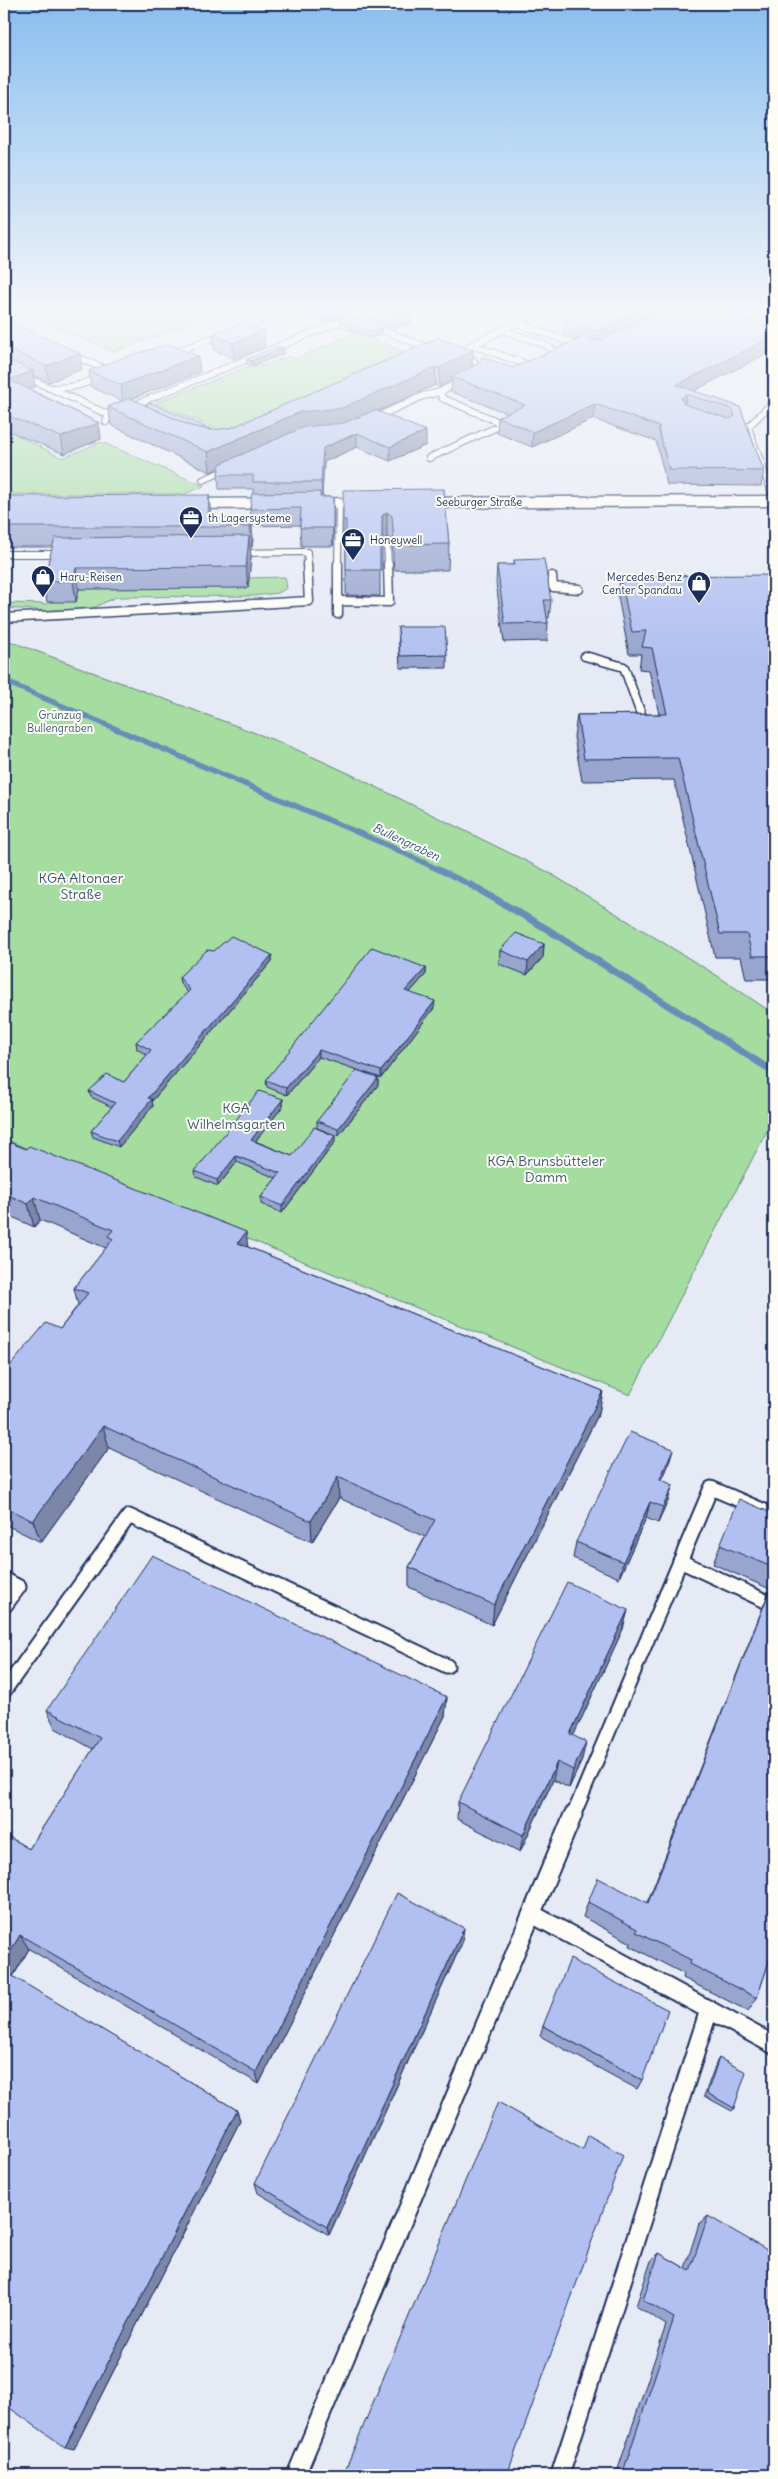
<svg xmlns="http://www.w3.org/2000/svg" width="778" height="2479" viewBox="0 0 778 2479" font-family="Delius,sans-serif">
	<rect width="100%" height="100%" fill="#e6eaf5"/>
	<filter id="ink" filterUnits="userSpaceOnUse"><feTurbulence type="fractalNoise" baseFrequency=".02" numOctaves="2"/><feDisplacementMap in="SourceGraphic" scale="10" xChannelSelector="R" yChannelSelector="G"/><feConvolveMatrix kernelMatrix="1 2 1 2 8 2 1 2 1" color-interpolation-filters="sRGB"/></filter>
	<g filter="url(#ink)">
		<g fill="#a5dca0" stroke="#60867f">
			<polygon points="36,312 220,312 114,352 28,315"/>
			<polygon points="356,333 413,355 226,433 155,403 255,364 261,367 289,356 295,359"/>
			<polygon points="28,423 36,427 17,435 62,458 101,442 204,486 185,494 4,494 4,433"/>
			<polygon points="285,577 287,588 278,593 253,596 116,597 93,608 55,611 4,608 4,589 10,589 6,603 47,604 79,589 247,588 249,578"/>
			<polygon points="4,639 282,743 346,772 548,872 716,975 774,1014 774,1117 630,1395 4,1139"/>
		</g>
		<g fill="none" stroke-linecap="round" stroke-linejoin="round">
			<polyline stroke="#678db9" stroke-width="5.5" points="4,681 387,845 473,886"/>
			<polyline stroke="#678db9" stroke-width="7" points="471,885 547,929 774,1072"/>
			<g stroke="#1b2f5e" stroke-width="8">
				<g id="lane-far3">
					<polyline points="540,312 516,323 584,347"/>
					<polyline points="367,324 436,351"/>
					<polyline points="502,330 541,343 557,352 552,359"/>
					<polyline points="472,345 526,364 537,365"/>
					<polyline points="170,354 281,312"/>
					<polyline points="4,367 109,415"/>
					<path d="M49,388c21,0 42,-2 56,-19l-38,-16"/>
					<polyline points="774,401 748,427 774,499"/>
					<polyline points="370,420 423,396 440,392"/>
					<polyline points="106,422 109,415 364,312"/>
					<polyline points="429,458 497,427 499,422 442,398 440,392 476,373 478,366 463,350 516,323"/>
					<polyline points="203,480 231,468"/>
					<polyline points="387,542 388,565"/>
					<polyline points="236,553 307,552 308,565"/>
					<polyline points="4,554 65,554"/>
					<polyline points="338,565 339,503"/>
				</g>
			</g>
			<g stroke="#1b2f5e" stroke-width="11">
				<g id="lane-far2">
					<polyline points="552,576 553,587 579,589"/>
					<polyline points="339,601 389,602 388,564"/>
					<polyline points="338,614 338,564"/>
					<polyline points="4,618 309,601 307,564"/>
					<polyline points="585,656 624,667 646,728"/>
				</g>
			</g>
			<g stroke="#1b2f5e" stroke-width="17">
				<g id="lane-far1">
					<polyline points="680,1561 774,1605"/>
					<polyline points="4,1579 19,1587 4,1607"/>
					<polyline points="4,1691 129,1516 447,1666"/>
					<polyline points="573,1816 711,1488 774,1515"/>
				</g>
			</g>
			<g stroke="#1b2f5e" stroke-width="21">
				<g id="lane">
					<polyline points="532,1914 774,2045"/>
					<polyline points="296,2475 573,1815"/>
					<polyline points="560,2475 709,2010"/>
				</g>
			</g>
			<g stroke="#1b2f5e" stroke-width="3">
				<polygon id="secondary" points="774,496 774,506 173,509 167,508 165,504 167,500 173,499"/>
			</g>
			<use href="#lane-far3" stroke="#fdfcf7" stroke-width="6"/>
			<use href="#lane-far2" stroke="#fdfcf7" stroke-width="8"/>
			<use href="#lane-far1" stroke="#fdfcf7" stroke-width="13"/>
			<use href="#lane" stroke="#fdfcf7" stroke-width="17"/>
			<use href="#secondary" fill="#fdfcf7" fill-rule="evenodd"/>
		</g>
		<g fill="#98a5ce" stroke="#1b2f5e">
			<polygon points="306,312 351,312 327,322 306,314"/>
			<polygon points="365,312 411,312 411,322 394,329 365,317"/>
			<polygon points="544,312 774,312 774,350 693,391 740,407 764,471 761,486 667,485 656,441 593,419 532,447 497,433 498,417 507,413 451,392 452,380 439,387 435,385 378,411 426,445 390,461 357,447 324,462 322,496 320,496 321,497 333,497 333,546 301,546 300,525 252,526 253,539 252,547 250,547 251,557 248,588 79,589 76,602 47,602 43,581 53,547 4,547 4,496 211,515 211,519 251,519 250,509 253,493 253,489 219,489 218,475 219,467 210,472 111,425 108,407 122,401 91,387 89,371 198,356 200,372 131,399 145,405 212,430 231,428 438,338 472,366 513,368 578,339 564,334 565,323 544,315"/>
			<polygon points="4,320 82,369 49,382 33,375 35,387 29,389 99,423 101,439 64,454 4,429"/>
			<polygon points="340,321 381,334 371,338 341,327"/>
			<polygon points="213,334 265,347 234,359 214,350"/>
			<polygon points="283,348 283,354 252,366 247,364 247,359"/>
			<polygon points="444,489 449,544 448,570 394,570 392,541 387,537 382,542 382,571 380,571 380,596 346,595 346,545 343,545 343,520"/>
			<polygon points="514,560 551,600 549,618 547,618 548,623 547,641 504,642 496,583 497,565 514,565"/>
			<polygon points="620,576 774,589 774,979 746,979 741,957 715,957 674,780 582,781 574,737 577,715 659,714 649,670 639,669 641,654 629,654 618,597"/>
			<polygon points="398,627 447,655 447,668 400,668"/>
			<polygon points="544,944 543,957 527,975 499,964 500,950"/>
			<polygon points="214,951 272,955 272,961 152,1101 153,1106 119,1147 93,1137 91,1131 112,1107 91,1097 89,1091 124,1082 147,1055 137,1049 136,1042 188,993 180,983 179,977"/>
			<polygon points="426,968 426,974 410,992 434,1008 381,1078 319,1057 287,1095 267,1087 266,1080"/>
			<polygon points="378,1078 378,1085 338,1136 317,1128 317,1121"/>
			<polygon points="283,1099 283,1106 255,1141 292,1156 335,1142 282,1213 261,1204 261,1197 276,1178 237,1162 218,1186 196,1177 195,1171"/>
			<polygon points="4,1140 248,1247 603,1391 599,1413 492,1625 409,1587 409,1567 425,1537 339,1498 312,1542 109,1448 41,1542 4,1524 4,1373 60,1329 78,1305 74,1288 106,1248 40,1220 34,1227 4,1213"/>
			<polygon points="668,1466 662,1480 668,1501 658,1523 646,1518 619,1578 573,1558 576,1542"/>
			<polygon points="774,1514 774,1946 757,1998 748,2011 683,1978 684,1974 630,1946 631,1943 583,1917 588,1902 647,1903 770,1589 713,1564 720,1545"/>
			<polygon points="628,1610 623,1629 573,1736 582,1760 569,1788 553,1780 520,1852 457,1819 458,1802"/>
			<polygon points="447,1697 445,1716 259,2084 29,1949 13,1977 237,2110 240,2121 74,2449 4,2404 4,1834 29,1849 93,1749 55,1728 47,1710"/>
			<polygon points="462,1943 329,2235 258,2193 255,2183"/>
			<polygon points="543,2026 642,2080 637,2089 540,2036"/>
			<polygon points="719,2058 734,2108 732,2111 704,2096 717,2061"/>
			<polygon points="708,2216 774,2475 616,2475 666,2325 636,2306 651,2261 659,2253 685,2268 699,2224"/>
		</g>
		<g fill="#7c86a8" stroke="#1b2f5e">
			<polygon points="326,312 351,312 327,322"/>
			<polygon points="399,312 411,312 411,322 394,329 394,314"/>
			<polygon points="637,312 666,312 595,345 597,331"/>
			<polygon points="381,329 381,334 371,338 371,332"/>
			<polygon points="264,331 265,347 234,359 233,343"/>
			<polygon points="774,336 774,350 686,395 684,409 677,385"/>
			<polygon points="283,348 283,354 252,366 251,361"/>
			<polygon points="473,350 472,368 452,377 452,380 439,387 440,368"/>
			<polygon points="80,353 82,369 49,382 46,366"/>
			<polygon points="198,356 200,372 123,402 121,385"/>
			<polygon points="436,367 435,385 343,427 301,431 210,472 208,452 300,412"/>
			<polygon points="33,371 35,387 11,396 9,380"/>
			<polygon points="595,404 593,419 532,447 533,432"/>
			<polygon points="99,423 101,439 64,454 61,437"/>
			<polygon points="426,431 426,445 390,461 390,447"/>
			<polygon points="357,433 357,447 324,462 322,496 321,482 323,448"/>
			<polygon points="209,495 211,515 210,527 208,519"/>
			<polygon points="333,497 334,515 333,546"/>
			<polygon points="387,512 387,537 382,542 382,516"/>
			<polygon points="251,519 253,539 252,547 250,527"/>
			<polygon points="249,536 251,557 248,588 246,567"/>
			<polygon points="76,568 79,589 76,602 73,581"/>
			<polygon points="544,944 543,957 527,975 528,962"/>
			<polygon points="272,955 272,961 152,1101 153,1106 119,1147 117,1141 148,1098"/>
			<polygon points="426,968 426,974 405,998 405,991"/>
			<polygon points="435,1001 434,1008 381,1078 381,1071"/>
			<polygon points="319,1050 319,1057 287,1095 286,1088"/>
			<polygon points="378,1078 378,1085 338,1136 338,1129"/>
			<polygon points="283,1099 283,1106 252,1146 251,1140"/>
			<polygon points="335,1136 335,1142 282,1213 282,1206"/>
			<polygon points="236,1156 237,1162 218,1186 217,1180"/>
			<polygon points="34,1197 40,1220 34,1227 28,1204"/>
			<polygon points="246,1232 249,1256 238,1243"/>
			<polygon points="603,1391 599,1413 492,1625 494,1605"/>
			<polygon points="103,1426 109,1448 41,1542 33,1521"/>
			<polygon points="673,1449 668,1466 655,1496 660,1479"/>
			<polygon points="338,1477 339,1498 312,1542 311,1521"/>
			<polygon points="673,1485 668,1501 658,1523 663,1507"/>
			<polygon points="650,1502 646,1518 619,1578 623,1562"/>
			<polygon points="628,1610 623,1629 566,1752 570,1734"/>
			<polygon points="447,1697 445,1716 259,2084 256,2072"/>
			<polygon points="586,1742 582,1760 569,1788 573,1770"/>
			<polygon points="557,1762 553,1780 520,1852 523,1835"/>
			<polygon points="464,1928 462,1943 329,2235 327,2227"/>
			<polygon points="20,1935 29,1949 9,1983 4,1975 4,1962"/>
			<polygon points="237,2110 240,2121 74,2449 65,2447"/>
		</g>
		<g fill="#b1c0f0" stroke="#1b2f5e" fill-rule="evenodd">
			<polygon points="389,312 399,312 394,314"/>
			<polygon points="577,312 637,312 597,331 565,320 580,313"/>
			<path d="M661,312h60l53,18v6l-97,49 63,22 24,64 -95,-1 -11,-42 2,-1 -65,-23 -62,28 -35,-15 27,-12 -73,-28 27,-14 3,-6 31,11 70,-31 15,4zM686,394l46,15 3,7 -6,3 -45,-15 -3,-6z"/>
			<polygon points="752,312 774,312 774,320"/>
			<polygon points="351,317 381,329 371,332 340,321"/>
			<polygon points="4,320 80,353 46,366 4,347"/>
			<polygon points="243,322 264,331 233,343 213,334"/>
			<polygon points="438,338 473,350 440,368 436,367 342,408 300,412 208,452 108,407 130,398 191,426 210,430 231,428"/>
			<polygon points="169,344 198,356 121,385 89,371 131,355"/>
			<polygon points="278,346 283,348 251,361 247,359"/>
			<polygon points="4,358 33,371 9,380 99,423 61,437 4,414"/>
			<polygon points="151,403 212,430 191,426 145,405"/>
			<polygon points="375,410 426,431 390,447 357,433 323,448 321,482 253,482 253,475 218,475 220,464 304,427 344,423"/>
			<polygon points="444,489 449,544 394,545 392,516 387,512 382,516 382,545 380,545 380,570 346,570 346,520 343,520 343,490"/>
			<polygon points="320,492 320,497 333,497 333,528 300,528 301,508 250,509 252,493"/>
			<polygon points="209,495 208,519 251,519 250,527 4,527 4,496"/>
			<polygon points="249,536 246,567 76,568 73,581 43,581 55,538"/>
			<polygon points="544,559 551,600 544,600 548,623 505,624 497,565 515,565 514,560"/>
			<polygon points="770,575 774,589 774,956 752,956 747,934 720,934 678,758 584,759 577,715 667,714 652,648 642,647 646,631 632,632 620,576"/>
			<polygon points="398,627 445,627 447,655 400,656"/>
			<polygon points="516,933 544,944 528,962 500,950"/>
			<polygon points="231,936 272,955 148,1098 152,1099 117,1141 91,1131 115,1103 89,1091 107,1074 124,1082 151,1050 136,1042 190,990 179,977 207,950 214,951"/>
			<polygon points="372,947 426,968 405,991 435,1001 381,1071 319,1050 286,1088 266,1080"/>
			<polygon points="357,1070 378,1078 338,1129 317,1121"/>
			<polygon points="259,1091 283,1099 251,1140 292,1156 314,1127 335,1136 282,1206 261,1197 280,1173 236,1156 217,1180 195,1171"/>
			<polygon points="4,1140 26,1149 29,1146 246,1232 238,1243 603,1391 494,1605 409,1567 435,1520 338,1477 311,1521 103,1426 33,1521 4,1507 4,1373 46,1323 60,1329 88,1293 74,1288 113,1239 108,1236 113,1230 34,1197 28,1204 4,1193"/>
			<polygon points="630,1432 673,1449 660,1479 673,1485 663,1507 650,1502 623,1562 576,1542"/>
			<polygon points="739,1499 774,1514 774,1568 720,1545"/>
			<polygon points="152,1555 447,1697 256,2072 20,1935 4,1962 4,1834 29,1849 100,1738 47,1710"/>
			<polygon points="567,1582 628,1610 570,1734 586,1742 573,1770 557,1762 523,1835 458,1802"/>
			<polygon points="770,1590 774,1591 774,1946 757,1998 690,1964 691,1960 636,1932 637,1929 588,1902 598,1878 648,1903"/>
			<polygon points="397,1893 464,1928 327,2227 255,2183"/>
			<polygon points="570,1959 668,2010 642,2080 543,2026"/>
			<polygon points="4,1971 237,2110 65,2447 4,2404"/>
			<polygon points="719,2058 746,2072 734,2108 707,2093"/>
			<polygon points="498,2102 583,2150 588,2135 623,2155 507,2475 343,2475"/>
			<polygon points="708,2216 774,2254 774,2475 622,2475 674,2318 643,2300 659,2253 690,2271"/>
		</g>
	</g>
	<linearGradient id="sky" x2="0" y2="1"><stop stop-color="#88beee"/><stop offset="0.47" stop-color="#f4f6fa"/><stop offset="1" stop-color="#f4f6fa" stop-opacity="0"/></linearGradient>
	<rect width="778" height="659" fill="url(#sky)"/>
	<defs>
		<g id="office-pin" transform="scale(1.25)"><path d="M0 17L-7.5 6A9.5 9.5 0 1 1 7.5 6Z" fill="#1b2f5e" stroke="#fdfcf7"/><path d="M-6-3h4V-5.5h4V-3h4V5H-6ZM-1-4.5V-3h2v-1.5ZM-6 0V1H6V0Z" fill="#fff"/></g>
		<g id="shop-pin" transform="scale(1.25)"><path d="M0 17L-7.5 6A9.5 9.5 0 1 1 7.5 6Z" fill="#1b2f5e" stroke="#fdfcf7"/><path d="M-5-2.5h2.3a2.7 3.5 0 0 1 5.4 0H5L5.5 6h-11ZM-1.5-2.5h3a1.5 2.3 0 0 0-3 0Z" fill="#fff"/></g>
	</defs>
	<g fill-rule="evenodd">
		<use href="#office-pin" x="191" y="518"/>
		<use href="#office-pin" x="353" y="540"/>
		<use href="#shop-pin" x="43" y="577"/>
		<use href="#shop-pin" x="699" y="583"/>
	</g>
	<g text-anchor="middle" stroke-width="4" stroke-linejoin="round" paint-order="stroke">
		<g font-size="11" fill="#1b2f5e" stroke="#fdfcf7">
			<text x="479" y="506">Seeburger Straße</text>
		</g>
		<g font-size="11" fill="#1b2f5e" stroke="#fdfcf7" text-anchor="start">
			<text x="208" y="522">th Lagersysteme</text>
			<text x="370" y="544">Honeywell</text>
			<text x="60" y="581">Haru-Reisen</text>
			<text x="682" y="581" text-anchor="end">Mercedes Benz<tspan x="682" dy="13">Center Spandau</tspan></text>
		</g>
		<g font-size="11" fill="#3e5a6e" stroke="#fdfcf7">
			<text x="60" y="719">Grünzug<tspan x="60" dy="13">Bullengraben</tspan></text>
		</g>
		<g font-size="12" font-style="italic" fill="#3a5684" stroke="#fdfcf7">
			<text transform="translate(406 842) rotate(25)" y="4">Bullengraben</text>
		</g>
		<g font-size="14" fill="#3e5a6e" stroke="#fdfcf7">
			<text x="81" y="883">KGA Altonaer<tspan x="81" dy="16">Straße</tspan></text>
			<text x="236" y="1113">KGA<tspan x="236" dy="16">Wilhelmsgarten</tspan></text>
			<text x="546" y="1166">KGA Brunsbütteler<tspan x="546" dy="16">Damm</tspan></text>
		</g>
	</g>
	<rect width="778" height="2479" fill="none" stroke="#fdfcf7" stroke-width="20"/>
	<rect x="10" y="10" width="758" height="2459" fill="none" stroke="#1b2f5e" stroke-width="2" filter="url(#ink)"/>
</svg>
